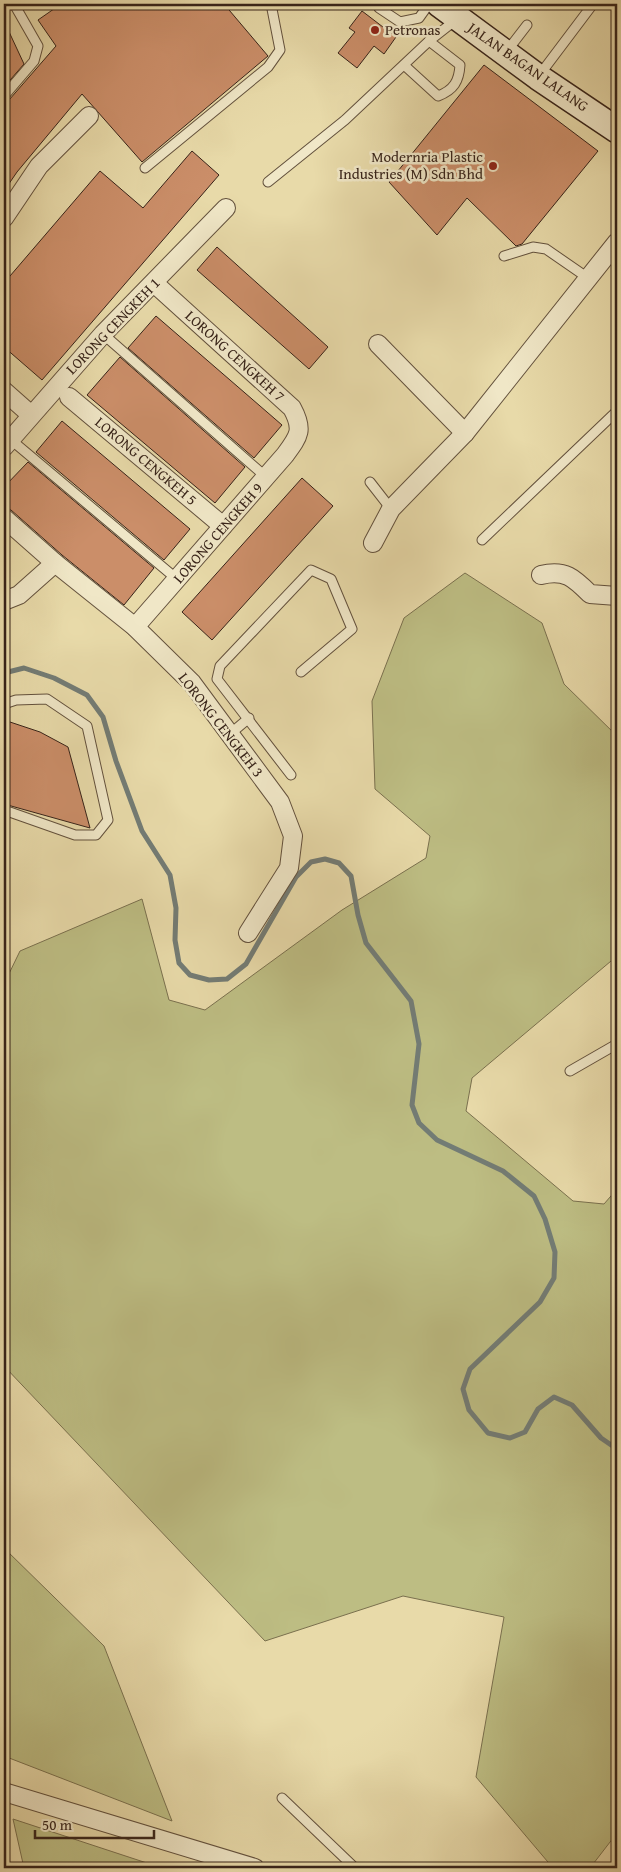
<svg xmlns="http://www.w3.org/2000/svg" width="621" height="1872" viewBox="0 0 621 1872" font-family="'Gentium Book Plus',serif">
	<rect width="100%" height="100%" fill="#e8daa9"/>
	<filter id="stains"><feTurbulence type="fractalNoise" baseFrequency=".004" numOctaves="4"/><feColorMatrix values="0 0 0 0 .2 0 0 0 0 .09 0 0 0 0 .02 0 0 0 .5 -.17"/></filter>
	<radialGradient id="worn" r=".72"><stop offset=".6" stop-color="#630" stop-opacity="0"/><stop offset="1" stop-color="#630" stop-opacity=".3"/></radialGradient>
	<g fill="#bdbd83" stroke="#7a704e">
		<polygon points="465,573 542,623 564,684 617,736 617,956 472,1078 466,1111 573,1201 604,1204 617,1189 617,1833 590,1868 553,1868 476,1777 504,1617 403,1596 265,1641 4,1366 4,984 20,951 142,899 169,1000 205,1010 342,910 426,858 430,836 375,789 372,701 404,618"/>
		<polygon points="4,1548 104,1646 172,1821 4,1756"/>
		<polygon points="13,1819 162,1868 24,1868"/>
	</g>
	<g fill="none" stroke-linecap="round" stroke-linejoin="round">
		<polyline stroke="#737c75" stroke-width="5" points="4,673 24,668 54,678 87,695 103,717 116,761 142,831 170,875 176,908 175,940 179,963 190,975 209,980 227,979 246,964 296,877 311,862 325,859 339,863 351,876 358,915 366,943 411,1001 419,1044 412,1105 419,1123 437,1140 503,1171 534,1196 545,1219 555,1252 554,1278 540,1302 470,1369 463,1389 469,1410 488,1433 510,1438 525,1432 538,1409 554,1397 572,1405 601,1438 617,1449"/>
	</g>
	<g fill="#cb8e69" stroke="#372319">
		<polygon points="61,4 224,4 268,56 142,162 82,94 17,172 4,191 4,102 9,100 56,46 38,20"/>
		<polygon points="362,11 396,37 384,54 374,46 357,68 338,53 355,32 349,28"/>
		<polygon points="4,21 24,64 4,87"/>
		<polygon points="484,65 598,151 522,244 516,246 467,198 437,235 389,182"/>
		<polygon points="192,151 219,175 42,380 4,347 4,283 100,171 143,208"/>
		<polygon points="217,247 328,347 309,369 197,270"/>
		<polygon points="156,316 282,425 254,458 128,348"/>
		<polygon points="120,357 245,467 215,503 87,395"/>
		<polygon points="62,421 190,529 164,560 36,452"/>
		<polygon points="28,462 154,568 124,605 62,555 11,510 4,508 4,487"/>
		<polygon points="302,478 333,506 212,640 182,612"/>
		<polygon points="4,720 40,732 68,747 90,828 4,804"/>
	</g>
	<g fill="none" stroke-linecap="round" stroke-linejoin="round">
		<g stroke="#63513d" stroke-width="11">
			<g id="service">
				<polyline points="379,4 379,8 400,22 419,18 429,4"/>
				<polyline points="507,51 527,25"/>
				<path d="M404,65l34,31c16,-6 21,-15 22,-31l-31,-24"/>
				<polyline points="538,77 593,4"/>
				<polyline points="4,96 34,61 38,46 14,4"/>
				<polyline points="145,168 268,67 280,50 271,4"/>
				<polyline points="268,182 345,120 429,41 457,19"/>
				<polyline points="504,256 533,247 546,249 588,278"/>
				<polyline points="103,334 266,477"/>
				<polyline points="10,439 178,580"/>
				<polyline points="370,482 391,509"/>
				<polyline points="482,540 617,411"/>
				<polyline points="4,704 16,700 47,699 87,726 108,820 96,835 75,835 4,810"/>
				<polyline points="230,734 249,718"/>
				<polyline points="291,775 217,679 220,666 311,570 331,579 352,629 301,672"/>
				<polyline points="570,1071 617,1044"/>
				<polyline points="282,1798 355,1868"/>
			</g>
		</g>
		<g stroke="#63513d" stroke-width="20">
			<g id="minor">
				<polyline points="4,218 39,166 89,116"/>
				<polyline points="378,344 465,433"/>
				<polyline points="4,391 30,414"/>
				<polyline points="69,397 223,526"/>
				<polyline points="4,447 103,334 226,208"/>
				<polyline points="4,518 55,563 135,627 192,683 280,802 293,836 289,868 248,933"/>
				<polyline points="373,543 391,509 465,433 617,242"/>
				<path d="M541,575c24,-6 33,3 49,19l27,2"/>
				<polyline points="4,601 19,595 55,563"/>
				<path d="M135,627l150,-172c14,-19 19,-25 7,-47l-138,-125"/>
				<polyline points="4,1792 255,1868"/>
			</g>
		</g>
		<g stroke="#372319" stroke-width="28">
			<polyline id="secondary" points="439,4 538,77 617,130"/>
		</g>
		<use href="#service" stroke="#f0e7c7" stroke-width="9"/>
		<use href="#minor" stroke="#f0e7c7" stroke-width="18"/>
		<use href="#secondary" stroke="#f0e7c7" stroke-width="25"/>
	</g>
	<g fill="#8f2418" stroke="#f0e7c7" stroke-width="2">
		<circle cx="375" cy="30" r="5"/>
		<circle cx="493" cy="166" r="5"/>
	</g>
	<g text-anchor="middle" stroke-width="5" stroke-linejoin="round" paint-order="stroke">
		<g font-size="15" fill="#372319" stroke="#f0e7c7" text-anchor="start">
			<text x="385" y="35">Petronas</text>
			<text x="483" y="162" text-anchor="end">Modernria Plastic<tspan x="483" dy="17">Industries (M) Sdn Bhd</tspan></text>
		</g>
		<g font-size="15" fill="#372319" stroke="#f0e7c7">
			<text transform="translate(528 67) rotate(35)" y="5">JALAN BAGAN LALANG</text>
			<text transform="translate(113 326) rotate(-46)" y="5">LORONG CENGKEH 1</text>
			<text transform="translate(235 356) rotate(42)" y="5">LORONG CENGKEH 7</text>
			<text transform="translate(146 461) rotate(40)" y="5">LORONG CENGKEH 5</text>
			<text transform="translate(218 533) rotate(-49)" y="5">LORONG CENGKEH 9</text>
			<text transform="translate(221 725) rotate(52)" y="5">LORONG CENGKEH 3</text>
		</g>
	</g>
	<rect width="621" height="1872" fill="none" stroke="#e8daa9" stroke-width="20"/>
	<rect x="5" y="5" width="611" height="1862" fill="none" stroke="#372319" stroke-width="2.5"/>
	<rect x="10" y="10" width="601" height="1852" fill="none" stroke="#372319"/>
	<path d="M35 1830v8h119v-8" fill="none" stroke="#372319" stroke-width="2.5"/>
	<text x="42" y="1830" font-size="15" fill="#372319" stroke="#f0e7c7" stroke-width="4" paint-order="stroke">50 m</text>
	<rect width="100%" height="100%" filter="url(#stains)"/>
	<rect width="100%" height="100%" fill="url(#worn)"/>
</svg>
